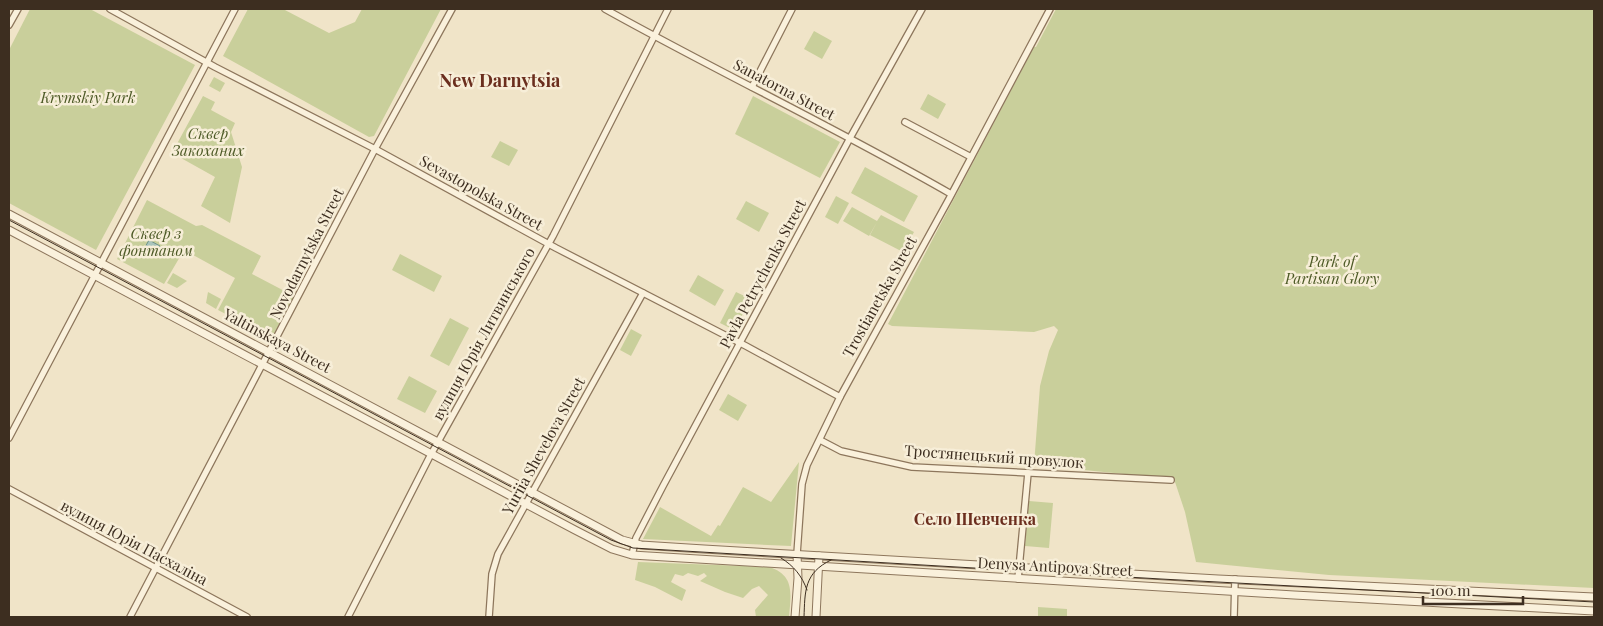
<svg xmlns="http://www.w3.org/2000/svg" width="1603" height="626" viewBox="0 0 1603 626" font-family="'Playfair Display',serif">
	<rect width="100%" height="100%" fill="#f0e4c8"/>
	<g fill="#c9cf9b">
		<polygon points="30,9 90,9 195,65 96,250 9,203 9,50"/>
		<polygon points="248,9 283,9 329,33 355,22 362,9 441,9 374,136 369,137 223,56"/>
		<polygon points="1056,9 1594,9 1594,588 1329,575 1196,562 1185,512 1174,479 1034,465 1040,386 1049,351 1058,330 1054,326 1034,332 892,326 888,324 1034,47 1036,47"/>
		<polygon points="814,31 832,41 822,59 804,49"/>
		<polygon points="214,77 225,83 220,92 209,86"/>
		<polygon points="928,94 946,104 938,119 920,109"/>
		<polygon points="203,96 215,102 211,110 235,123 231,132 242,167 230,223 201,206 215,177 172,153"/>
		<polygon points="753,96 840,142 820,178 735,134"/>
		<polygon points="500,141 518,150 509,166 491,157"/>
		<polygon points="865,167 918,196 904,222 851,193"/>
		<polygon points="836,196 849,203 838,224 825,217"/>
		<polygon points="147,200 196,226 202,225 261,256 252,274 294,296 272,338 218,310 235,278 184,250 164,284 117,259"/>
		<polygon points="746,201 769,213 759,232 736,219"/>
		<polygon points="852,207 877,221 881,215 914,232 903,252 870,235 877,222 869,236 843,221"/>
		<polygon points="400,254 442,276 434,292 392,270"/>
		<polygon points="173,273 187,281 177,288 167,283"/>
		<polygon points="698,275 724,290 715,306 689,291"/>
		<polygon points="208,292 221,299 216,309 206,303"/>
		<polygon points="736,292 751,299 734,330 720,323"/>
		<polygon points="450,318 469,328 449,366 430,356"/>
		<polygon points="631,329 642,335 631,356 620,350"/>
		<polygon points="409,376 437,391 425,413 397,399"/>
		<polygon points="728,394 747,405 738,421 719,410"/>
		<polygon points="799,462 791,546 643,539 660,507 711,536 718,525 720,526 743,487 771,502"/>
		<polygon points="1029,501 1053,503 1049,548 1025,546"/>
		<path d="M638,562l131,5c26,8 22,27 20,50h-33l-1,-7 13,-15 -9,-9 -7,3 -9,9 -18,-6 -25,-11 7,-5 -3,-3 -6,3 -10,-3 -5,3 -8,-2 -4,8 15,8 -4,11 -27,-14 -20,-7z"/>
		<polygon points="1038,607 1067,609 1067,617 1038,617"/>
	</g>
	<polygon fill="#a9c4bc" stroke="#6f938a" points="149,240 160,246 154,257 143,251"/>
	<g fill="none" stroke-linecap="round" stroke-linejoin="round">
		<g stroke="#8d765c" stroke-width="8">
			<g id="minor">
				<polyline points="110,9 215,67 375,149 556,248 746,346 840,397"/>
				<path d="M605,9c115,64 233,120 346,185"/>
				<polyline points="9,25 18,9"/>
				<polyline points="752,87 792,9"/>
				<polyline points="905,122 971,157"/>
				<polyline points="9,438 235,9"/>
				<polyline points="820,440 841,451 912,467 1171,480"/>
				<polyline points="9,489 247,617"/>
				<polyline points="797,554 802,484 807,465 840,397 949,199 1050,9"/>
				<polyline points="632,555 636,538 663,486 850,138 922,9"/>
				<polyline points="1018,579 1028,473"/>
				<polyline points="130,617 375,149 452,9"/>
				<polyline points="348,617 429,458 553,236 668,9"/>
				<polyline points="489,617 492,574 498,554 643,293"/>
				<polyline points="1234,617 1235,579"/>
			</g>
		</g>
		<g stroke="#8d765c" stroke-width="9">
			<g id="tertiary">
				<polyline points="9,214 622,540 641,545 704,549 1218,579 1594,597"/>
				<polyline points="9,230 575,530 612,549 632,555 1294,595 1594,611"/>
				<polyline points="795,617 798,578 797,554"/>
				<polyline points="816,617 819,556"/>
			</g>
		</g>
		<use href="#minor" stroke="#faf1dc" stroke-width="5.5"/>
		<use href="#tertiary" stroke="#faf1dc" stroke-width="7"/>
		<g stroke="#3d2e20" stroke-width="1">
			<polyline points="9,220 611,540 633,548 1161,579 1594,602"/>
			<path d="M781,558c13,8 21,18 26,32"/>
			<path d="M804,617c1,-26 0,-44 27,-57"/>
		</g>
	</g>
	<g text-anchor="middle" stroke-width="5" stroke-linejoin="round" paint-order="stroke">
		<g font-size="15" fill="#3d2e20" stroke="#f7eed8">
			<text transform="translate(784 90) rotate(28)" y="5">Sanatorna Street</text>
			<text transform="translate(481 193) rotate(29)" y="5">Sevastopolska Street</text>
			<text transform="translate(307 254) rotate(-63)" y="5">Novodarnytska Street</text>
			<text transform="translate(763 274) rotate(-62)" y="5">Pavla Petrychenka Street</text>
			<text transform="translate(880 297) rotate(-61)" y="5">Trostianetska Street</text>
			<text transform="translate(484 334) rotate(-61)" y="5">вулиця Юрія Литвинського</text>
			<text transform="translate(277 341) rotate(28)" y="5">Yaltinskaya Street</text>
			<text transform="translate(544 446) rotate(-61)" y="5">Yuriia Shevelova Street</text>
			<text transform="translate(994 457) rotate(4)" y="5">Тростянецький провулок</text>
			<text transform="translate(134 543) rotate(28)" y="5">вулиця Юрія Пасхаліна</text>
			<text transform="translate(1055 567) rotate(3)" y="5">Denysa Antipova Street</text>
		</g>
		<g font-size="15" font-style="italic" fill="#4d5a26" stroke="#f7eed8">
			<text x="88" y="103">Krymskiy Park</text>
			<text x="208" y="139">Сквер<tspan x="208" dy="17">Закоханих</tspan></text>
			<text x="156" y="239">Сквер з<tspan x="156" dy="17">фонтаном</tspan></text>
			<text x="1332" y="267">Park of<tspan x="1332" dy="17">Partisan Glory</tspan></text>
		</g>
		<g font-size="16" font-weight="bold" fill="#6b2e1e" stroke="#f7eed8">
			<text x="975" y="525">Село Шевченка</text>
		</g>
		<g font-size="18" font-weight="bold" fill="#6b2e1e" stroke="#f7eed8">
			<text x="500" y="87">New Darnytsia</text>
		</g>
	</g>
	<rect width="1603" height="626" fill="none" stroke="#3d2e20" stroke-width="20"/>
	<path d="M1423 596v8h100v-8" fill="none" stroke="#3d2e20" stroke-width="2.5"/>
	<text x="1430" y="596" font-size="15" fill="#3d2e20" stroke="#f7eed8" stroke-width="4" paint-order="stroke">100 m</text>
</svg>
